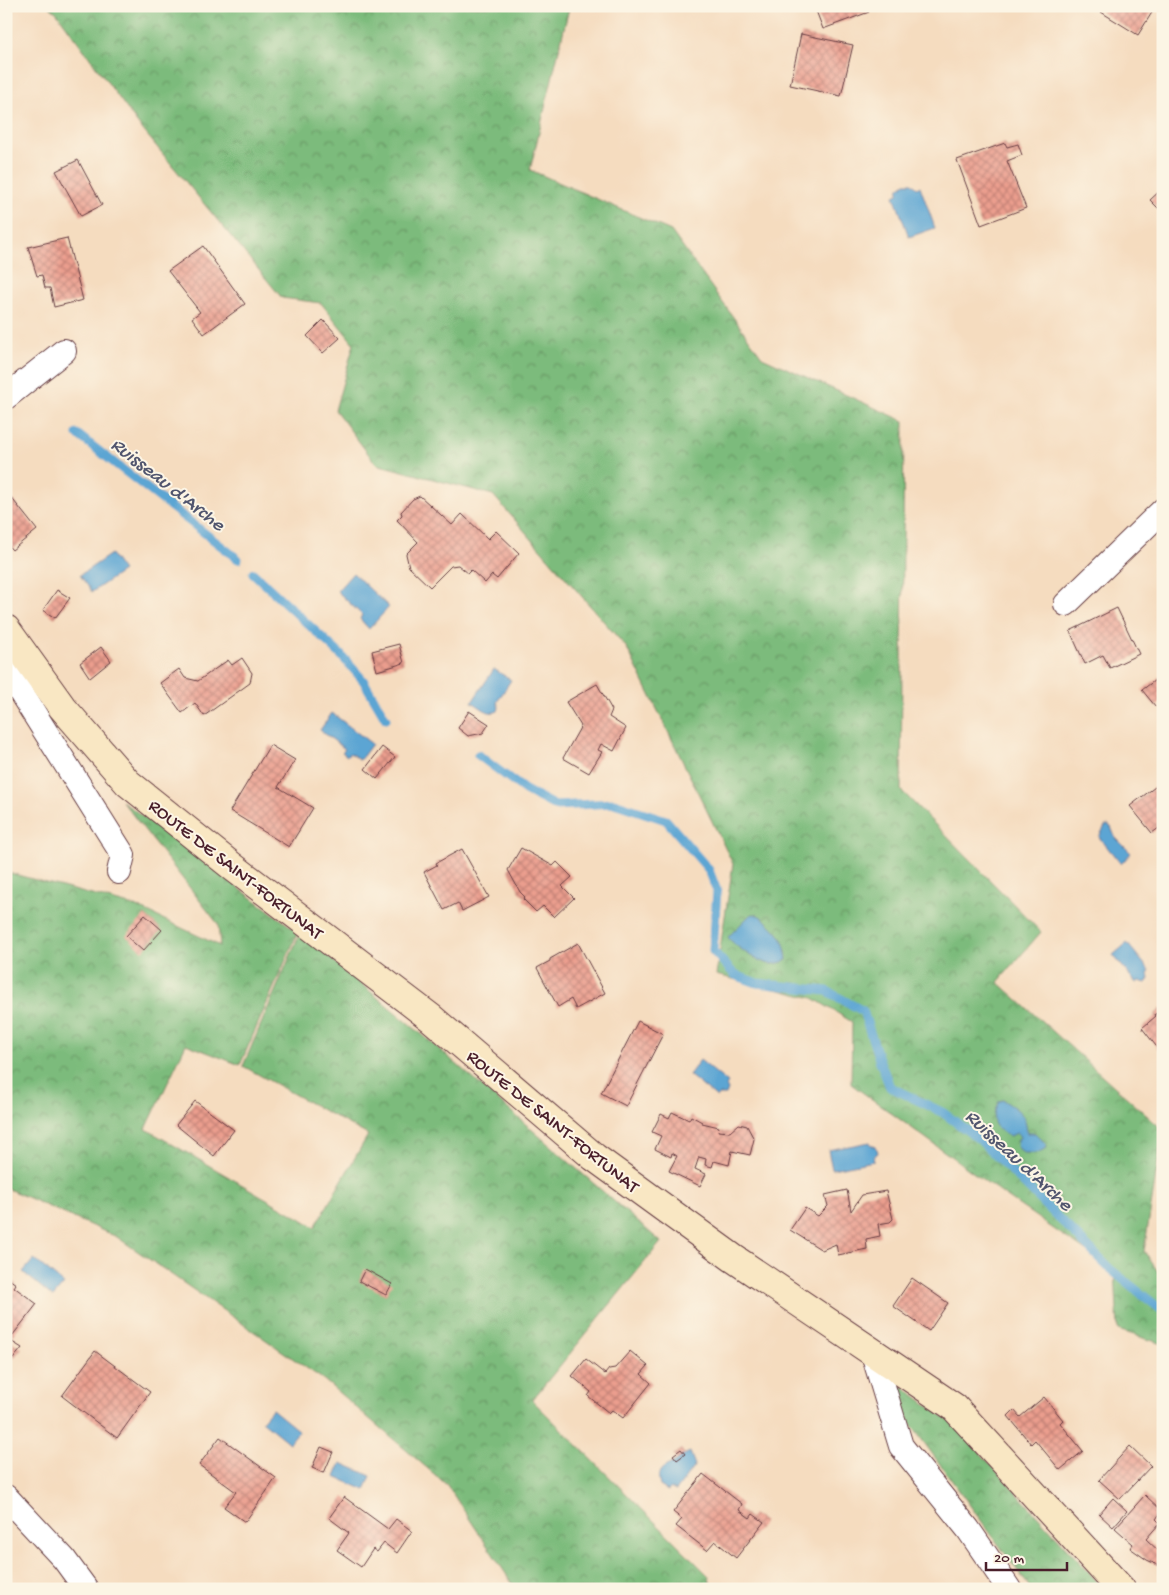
<svg xmlns="http://www.w3.org/2000/svg" width="1169" height="1595" viewBox="0 0 1169 1595" font-family="'Gochi Hand',sans-serif">
	<defs>
		<pattern id="forest-crowns" width="20" height="18" patternUnits="userSpaceOnUse" patternTransform="scale(1.25)"><rect width="20" height="18" fill="#7cbb7b"/><path d="M2 6a3 3 0 1 1 6 0M12 15a3 3 0 1 1 6 0" fill="none" stroke="#689765"/></pattern>
		<pattern id="building-cross-hatch" width="8" height="8" patternUnits="userSpaceOnUse" patternTransform="scale(1.25)"><rect width="8" height="8" fill="#eb9e8e"/><path d="M0 0l8 8M0 8l8-8" fill="none" stroke="#c08074"/></pattern>
	</defs>
	<rect width="100%" height="100%" fill="#fcf5e5"/>
	<filter id="ink" filterUnits="userSpaceOnUse"><feTurbulence type="fractalNoise" baseFrequency=".02" numOctaves="2"/><feDisplacementMap in="SourceGraphic" scale="10" xChannelSelector="R" yChannelSelector="G"/><feConvolveMatrix kernelMatrix="1 2 1 2 8 2 1 2 1" color-interpolation-filters="sRGB"/></filter>
	<filter id="wash" filterUnits="userSpaceOnUse"><feTurbulence type="fractalNoise" baseFrequency=".0096" numOctaves="4" result="noise"/><feDisplacementMap in="SourceGraphic" scale="20" xChannelSelector="R" yChannelSelector="G"/><feGaussianBlur stdDeviation="1.12" result="paint"/><feColorMatrix in="noise" values="0 0 0 0 0 0 0 0 0 0 0 0 0 0 0 0 0 1.4 0 .05"/><feComposite in="paint" operator="in"/></filter>
	<g filter="url(#wash)">
		<rect width="100%" height="100%" fill="#f5dcbf"/>
		<g fill="url(#forest-crowns)" stroke="#636d53">
			<polygon points="49,6 568,6 569,8 530,170 671,231 762,357 904,421 901,790 1041,932 998,982 1163,1130 1144,1251 1163,1279 1163,1344 1118,1330 1115,1271 1007,1197 851,1084 852,1022 813,998 716,975 733,864 627,648 493,495 376,464 335,410 354,344 321,303 282,298 138,124 57,13"/>
			<polygon points="122,801 298,932 240,1065 186,1044 146,1129 315,1227 368,1135 243,1066 300,933 431,1042 661,1242 532,1400 709,1576 711,1589 516,1589 447,1485 324,1380 117,1237 6,1188 6,872 137,907 220,946 218,924"/>
			<polygon points="893,1379 956,1426 1104,1589 1031,1589 904,1415"/>
		</g>
		<g fill="#5ba5d3" stroke="#52627f">
			<polygon points="905,183 912,183 917,188 920,186 935,228 909,237 894,196 898,194 899,188"/>
			<polygon points="111,554 123,571 92,592 80,575"/>
			<polygon points="353,573 389,607 369,629 360,619 362,615 337,591"/>
			<path d="M494,669l17,11 -14,22 2,5 -1,4c-9,5 -17,-4 -26,-9z"/>
			<polygon points="332,713 372,744 360,760 350,753 347,756 342,752 345,749 320,730"/>
			<polygon points="1108,825 1111,827 1115,837 1131,853 1121,864 1099,837 1105,826"/>
			<path d="M754,914c5,1 8,3 13,8 14,13 18,18 20,38 -4,2 -11,4 -15,4 -12,0 -37,-17 -44,-27l22,-22z"/>
			<polygon points="1127,943 1150,971 1148,973 1149,979 1146,983 1139,981 1136,983 1113,955"/>
			<polygon points="700,1060 728,1083 726,1086 728,1090 726,1095 719,1095 717,1098 689,1075"/>
			<path d="M1003,1100c15,10 23,13 24,33h8l11,11 1,4 -10,5h-14l-6,-7 1,-6 2,-3 -3,-4 -7,3c-19,-10 -20,-15 -11,-35z"/>
			<polygon points="870,1142 871,1146 874,1146 877,1149 878,1153 873,1157 874,1161 832,1169 828,1150"/>
			<polygon points="34,1259 64,1284 53,1297 23,1272"/>
			<polygon points="272,1409 299,1431 289,1443 262,1421"/>
			<path d="M690,1452l5,13 -19,26 -6,-3 -2,3 -8,-5c-5,-18 4,-18 16,-25 5,-3 8,-7 14,-9z"/>
			<polygon points="341,1463 371,1476 365,1490 335,1477"/>
		</g>
		<g fill="none" stroke-linecap="round" stroke-linejoin="round">
			<g stroke="#5ba5d3" stroke-width="9">
				<polyline points="77,434 238,559"/>
				<polyline points="253,573 340,654 363,680 386,719"/>
				<polyline points="478,755 525,790 555,806 614,803 666,820 709,870 717,891 713,951 735,975 757,983 827,991 863,1011 879,1059 890,1087 942,1112 979,1139 1110,1269 1163,1311"/>
			</g>
		</g>
		<g id="blocks">
			<g fill="url(#building-cross-hatch)">
				<polygon points="820,6 866,6 869,12 823,29 815,8"/>
				<polygon points="1105,6 1156,6 1138,35 1101,12"/>
				<polygon points="801,34 853,45 841,96 790,85"/>
				<polygon points="1005,143 1007,147 1018,144 1022,155 1007,161 1026,208 981,225 957,160"/>
				<polygon points="78,160 102,205 81,216 56,171"/>
				<polygon points="1163,188 1163,213 1150,200"/>
				<polygon points="67,238 83,300 54,307 50,288 45,288 42,275 37,276 28,247"/>
				<polygon points="203,246 245,304 204,334 192,318 200,312 168,271"/>
				<polygon points="323,320 340,338 323,353 307,336"/>
				<polygon points="6,491 37,530 12,550 6,543"/>
				<polygon points="420,496 452,525 462,514 488,539 496,531 519,553 497,579 492,575 485,583 471,570 468,573 458,565 451,566 430,587 409,567 406,554 418,542 397,520 402,515 401,512 413,499"/>
				<polygon points="57,590 70,598 55,618 43,610"/>
				<polygon points="1117,608 1139,654 1110,668 1103,655 1085,664 1070,631"/>
				<polygon points="399,644 404,663 377,671 372,651"/>
				<polygon points="101,647 111,661 90,678 80,663"/>
				<polygon points="242,658 252,673 250,683 204,716 195,703 182,713 160,683 179,669 185,678 198,681 228,660 232,665"/>
				<polygon points="1163,674 1163,702 1156,707 1142,690"/>
				<polygon points="597,684 612,710 609,717 626,728 614,751 601,744 598,750 602,752 589,773 563,758 581,726 566,702"/>
				<polygon points="469,711 489,724 483,733 468,736 458,728"/>
				<polygon points="270,745 295,760 278,787 313,808 289,847 230,811"/>
				<polygon points="382,747 395,757 377,779 365,769"/>
				<polygon points="1163,772 1163,825 1152,833 1130,806 1163,781 1158,775"/>
				<polygon points="521,848 553,866 557,862 572,877 562,886 574,898 554,917 543,906 536,912 523,899 525,897 520,892 508,870"/>
				<polygon points="462,849 489,897 462,911 458,903 444,910 424,872 437,865 436,863"/>
				<polygon points="145,915 162,930 143,951 126,936"/>
				<polygon points="578,943 605,993 576,1009 571,999 558,1007 537,968 550,961 550,959"/>
				<polygon points="1163,1007 1163,1055 1142,1028 1156,1016 1155,1014"/>
				<polygon points="638,1021 663,1034 626,1106 601,1093"/>
				<polygon points="195,1101 234,1130 214,1156 176,1125"/>
				<polygon points="672,1112 689,1120 691,1116 702,1122 702,1123 719,1127 718,1131 730,1132 739,1124 747,1126 754,1139 750,1155 732,1151 729,1165 714,1161 712,1167 705,1165 706,1159 699,1157 695,1169 706,1174 700,1186 669,1171 677,1156 672,1153 671,1157 655,1149 661,1136 652,1132 661,1114 669,1118"/>
				<polygon points="847,1190 851,1211 862,1195 886,1191 893,1219 890,1222 878,1224 880,1236 866,1239 867,1249 838,1255 836,1244 822,1250 790,1230 805,1208 818,1216 828,1206 825,1195"/>
				<polygon points="365,1269 392,1284 386,1295 359,1281"/>
				<polygon points="6,1277 16,1284 14,1287 37,1304 9,1340 22,1348 13,1359 6,1360"/>
				<polygon points="912,1278 948,1303 929,1331 893,1306"/>
				<polygon points="95,1351 150,1392 117,1438 62,1396"/>
				<polygon points="630,1351 648,1366 641,1374 651,1383 623,1418 612,1410 609,1413 588,1396 591,1392 572,1376 586,1359 605,1374 609,1369 615,1368"/>
				<polygon points="1044,1397 1063,1420 1060,1423 1083,1451 1060,1470 1035,1440 1031,1444 1008,1416 1014,1410 1020,1417"/>
				<polygon points="220,1437 276,1478 245,1522 224,1507 236,1492 199,1465"/>
				<polygon points="1130,1446 1151,1466 1120,1499 1099,1480"/>
				<polygon points="321,1447 333,1452 324,1473 312,1468"/>
				<polygon points="681,1449 685,1454 677,1460 673,1455"/>
				<polygon points="703,1474 742,1504 739,1510 750,1518 753,1514 764,1522 736,1558 715,1541 707,1550 676,1526 682,1519 673,1512"/>
				<polygon points="1145,1495 1162,1511 1156,1519 1160,1523 1146,1539 1163,1555 1163,1563 1160,1566 1147,1560 1130,1548 1133,1544 1115,1528"/>
				<polygon points="344,1497 388,1529 396,1519 412,1531 397,1553 384,1543 377,1552 373,1549 361,1567 337,1550 349,1533 329,1518"/>
				<polygon points="1113,1498 1127,1511 1113,1527 1099,1514"/>
			</g>
		</g>
	</g>
	<g filter="url(#ink)">
		<use href="#blocks" fill-opacity="0" stroke="#643b41" stroke-width="1"/>
		<g fill="none" stroke-linecap="round" stroke-linejoin="round">
			<g stroke="#643b41" stroke-width="26">
				<g id="street">
					<polyline points="6,397 64,351"/>
					<polyline points="1066,604 1163,510"/>
					<polyline points="6,669 123,855 119,872"/>
					<polyline points="873,1353 901,1446 968,1529 1009,1589"/>
					<polyline points="6,1497 64,1559 86,1589"/>
				</g>
			</g>
			<g stroke="#643b41" stroke-width="30">
				<polyline id="secondary" points="6,629 62,707 128,783 233,867 431,1018 594,1157 733,1258 954,1407 1121,1589"/>
			</g>
			<use href="#street" stroke="#fff" stroke-width="24"/>
			<use href="#secondary" stroke="#f9e7c3" stroke-width="28"/>
		</g>
	</g>
	<g text-anchor="middle" stroke-width="4" stroke-linejoin="round" paint-order="stroke">
		<g font-size="19" fill="#4a1f2b" stroke="#fcf5e5">
			<text transform="translate(237 868) rotate(38)" y="7">ROUTE DE SAINT-FORTUNAT</text>
			<text transform="translate(554 1120) rotate(39)" y="7">ROUTE DE SAINT-FORTUNAT</text>
		</g>
		<g font-size="20" font-style="italic" fill="#51556e" stroke="#fcf5e5">
			<text transform="translate(169 483) rotate(38)" y="7">Ruisseau d'Arche</text>
			<text transform="translate(1020 1159) rotate(43)" y="7">Ruisseau d'Arche</text>
		</g>
	</g>
	<rect width="1169" height="1595" fill="none" stroke="#fcf5e5" stroke-width="25"/>
	<path d="M986 1562v8h81v-8" fill="none" stroke="#4a1f2b" stroke-width="2.5"/>
	<text x="994" y="1562" font-size="15" fill="#4a1f2b" stroke="#fcf5e5" stroke-width="4" paint-order="stroke">20 m</text>
</svg>
